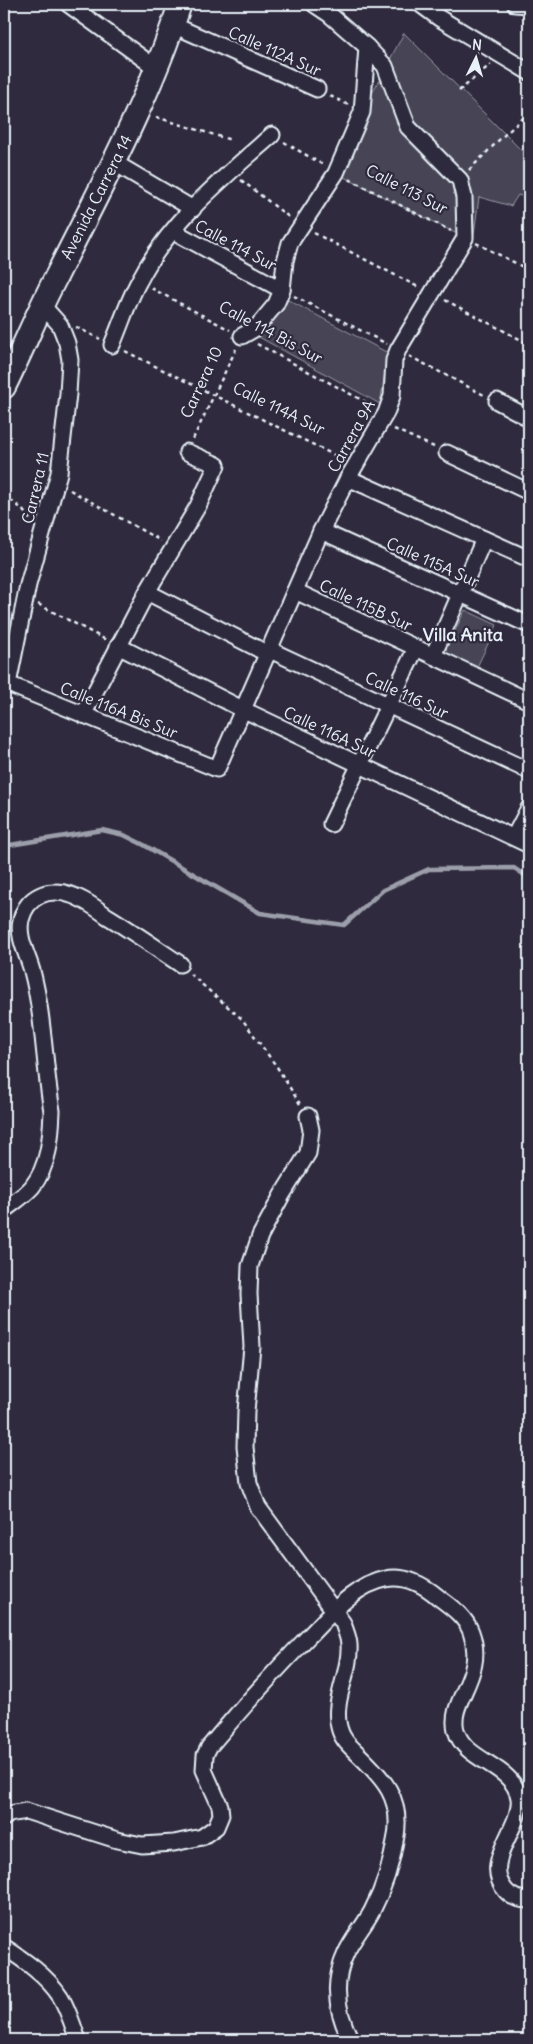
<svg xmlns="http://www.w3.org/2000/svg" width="533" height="2044" viewBox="0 0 533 2044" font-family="Delius,sans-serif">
	<rect width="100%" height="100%" fill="#2f2a3d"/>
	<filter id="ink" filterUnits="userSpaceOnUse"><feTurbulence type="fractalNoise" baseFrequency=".02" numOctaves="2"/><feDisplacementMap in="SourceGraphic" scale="10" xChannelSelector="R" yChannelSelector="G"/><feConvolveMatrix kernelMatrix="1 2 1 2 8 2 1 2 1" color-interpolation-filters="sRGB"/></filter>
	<g filter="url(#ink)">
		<g fill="#464455" stroke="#979aa6">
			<polygon points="404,33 529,158 529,199 518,195 511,206 479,197 473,242 336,173 362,112"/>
			<polygon points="288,300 388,353 380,404 257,336"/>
			<polygon points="465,610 497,625 476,669 444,654"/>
		</g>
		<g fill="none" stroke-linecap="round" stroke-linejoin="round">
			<polyline stroke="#9c9fab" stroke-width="4.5" points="4,846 102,830 124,835 144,845 260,913 344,925 383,890 429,869 514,868 529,878"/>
			<g stroke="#e8f1f8" stroke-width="19">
				<g id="minor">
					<polyline points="68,4 156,68"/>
					<polyline points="420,4 439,18 529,72"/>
					<polyline points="515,4 529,5"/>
					<polyline points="173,25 317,89"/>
					<polyline points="115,163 193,209"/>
					<polyline points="173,231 282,290"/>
					<polyline points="42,305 60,325 67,343 70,360 68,394 59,473 28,585 8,684 217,769 321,531 348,478 386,413 392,396 394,360 398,350 465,238 464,197 460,180 408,127 385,66 367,47 329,14 314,4"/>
					<polyline points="242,336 256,328 276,304 282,290 285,261 290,243 336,173 362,112 367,47"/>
					<path d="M112,345c9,-21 16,-44 27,-64 30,-59 84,-103 133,-146"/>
					<polyline points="497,401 529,418"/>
					<polyline points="447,453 529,492"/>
					<polyline points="348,478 529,559"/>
					<polyline points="321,531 529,625"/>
					<polyline points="295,591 529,701"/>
					<polyline points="147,592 268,654"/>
					<polyline points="118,646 244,710 529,845"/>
					<polyline points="270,650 529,771"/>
					<polyline points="433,656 484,539"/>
					<polyline points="83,715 147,592 198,506 217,465 187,452"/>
					<polyline points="331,824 416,648"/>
					<polyline points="514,837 529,808"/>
					<path d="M308,1116l3,14 -3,23 -26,42 -22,41 -10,30 -1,28 3,53 -6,64 -1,36 4,36 9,24 85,116c2,7 6,15 6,22 2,27 -17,55 -10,82 3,13 11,19 19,27 26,25 44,44 38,82 -4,26 -12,52 -24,75 -8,15 -19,27 -26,42 -14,30 -10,59 5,87"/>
					<path d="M4,1210c9,-7 20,-14 28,-23 17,-21 19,-50 20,-76 -8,-46 -8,-94 -20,-140 -4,-16 -15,-33 -11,-51 6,-24 27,-33 50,-25 13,4 25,13 36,21 25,15 49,32 73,48"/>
					<path d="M4,1818l5,-4 17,-3 91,29 25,5 32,-2 28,-6 14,-10 5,-12 -1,-9 -16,-36 1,-15 4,-8c32,-38 65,-75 99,-110 22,-22 46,-52 78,-58 19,-4 38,6 52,18 13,10 27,19 33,35 16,44 -23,68 -15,98 8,32 57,34 63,68 4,30 -39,63 -13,93 6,7 14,9 23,9"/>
					<path d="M4,1947c20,13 43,29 56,49 8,13 13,30 18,44"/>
				</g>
			</g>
			<g stroke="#e8f1f8" stroke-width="26">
				<path id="secondary" d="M4,387c18,-36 33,-74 52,-110 45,-90 93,-178 124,-273"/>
			</g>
			<g stroke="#e8f1f8" stroke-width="2.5" stroke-dasharray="4 4" stroke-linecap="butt">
				<polyline points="459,91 491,64"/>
				<polyline points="330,96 349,105"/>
				<polyline points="156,117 231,140"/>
				<polyline points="284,142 325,166"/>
				<polyline points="469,170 501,138 529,113"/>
				<polyline points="349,179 451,231"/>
				<polyline points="241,180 290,218"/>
				<polyline points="314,233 420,288"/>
				<polyline points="476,243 529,270"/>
				<polyline points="151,288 230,330"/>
				<polyline points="294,296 387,344"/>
				<polyline points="445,300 529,344"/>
				<polyline points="76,327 100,339"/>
				<polyline points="257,344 373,406"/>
				<polyline points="125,351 342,459"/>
				<polyline points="409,356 484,395"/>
				<polyline points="394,429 434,447"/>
				<polyline points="193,439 236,349"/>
				<polyline points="70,490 161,541"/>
				<polyline points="4,495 22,509 31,521"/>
				<polyline points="38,604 106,640"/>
				<polyline points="190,974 242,1019 277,1067 300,1104"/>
			</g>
			<use href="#minor" stroke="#2f2a3d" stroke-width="15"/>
			<use href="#secondary" stroke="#2f2a3d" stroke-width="22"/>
		</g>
	</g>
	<g text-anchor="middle" stroke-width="4.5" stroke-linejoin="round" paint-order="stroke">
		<g font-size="16" fill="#e8f1f8" stroke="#2f2a3d">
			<text transform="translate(275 51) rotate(24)" y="6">Calle 112A Sur</text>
			<text transform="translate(407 189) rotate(27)" y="6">Calle 113 Sur</text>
			<text transform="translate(96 197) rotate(-63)" y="6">Avenida Carrera 14</text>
			<text transform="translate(236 245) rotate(28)" y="6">Calle 114 Sur</text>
			<text transform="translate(271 332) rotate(28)" y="6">Calle 114 Bis Sur</text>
			<text transform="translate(201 382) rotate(-65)" y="6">Carrera 10</text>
			<text transform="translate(279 408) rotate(26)" y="6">Calle 114A Sur</text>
			<text transform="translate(351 436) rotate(-61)" y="6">Carrera 9A</text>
			<text transform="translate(35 488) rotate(-77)" y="6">Carrera 11</text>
			<text transform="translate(433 562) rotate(24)" y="6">Calle 115A Sur</text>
			<text transform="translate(366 605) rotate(25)" y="6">Calle 115B Sur</text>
			<text transform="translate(407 695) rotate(25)" y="6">Calle 116 Sur</text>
			<text transform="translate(119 710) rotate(22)" y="6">Calle 116A Bis Sur</text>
			<text transform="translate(330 732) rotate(25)" y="6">Calle 116A Sur</text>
		</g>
		<g font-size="18" font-weight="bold" fill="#e8f1f8" stroke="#2f2a3d">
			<text x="463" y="641">Villa Anita</text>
		</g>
	</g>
	<rect width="533" height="2044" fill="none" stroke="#2f2a3d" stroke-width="20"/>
	<rect x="10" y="10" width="513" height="2024" fill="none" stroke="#e8f1f8" stroke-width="2" filter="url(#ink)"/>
	<g transform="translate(476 58) rotate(5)" stroke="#2f2a3d" stroke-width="4" paint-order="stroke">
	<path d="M0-4L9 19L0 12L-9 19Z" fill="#e8f1f8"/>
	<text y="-8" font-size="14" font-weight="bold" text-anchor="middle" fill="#e8f1f8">N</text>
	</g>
</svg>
